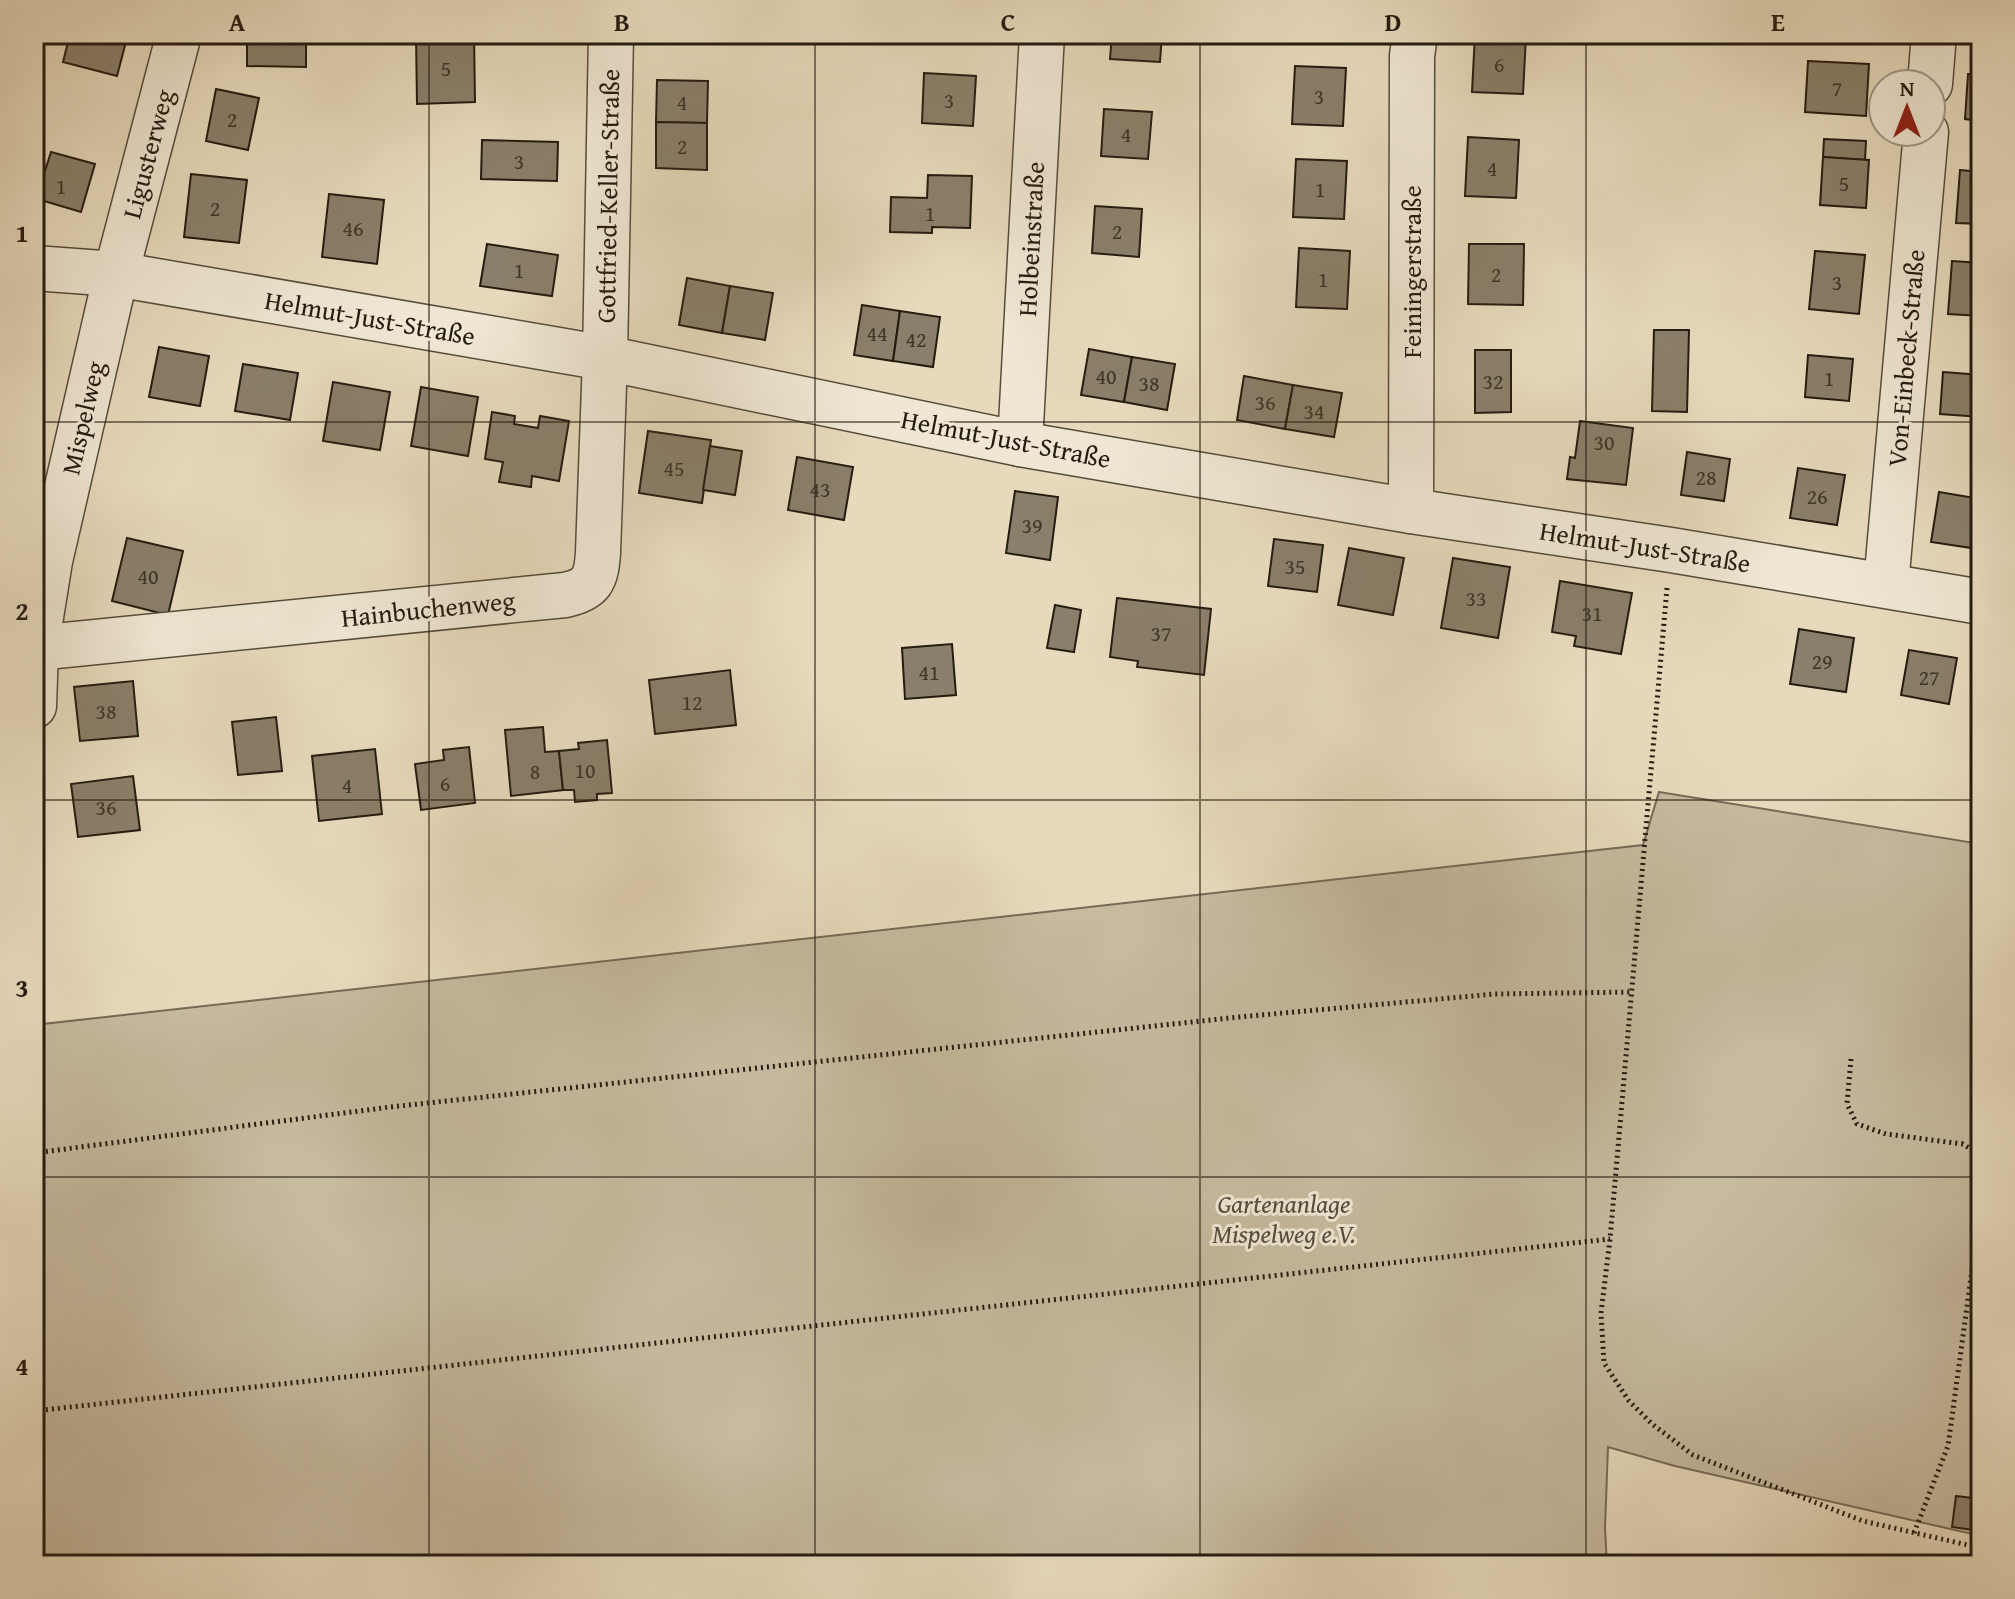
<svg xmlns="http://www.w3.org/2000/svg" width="2015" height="1599" viewBox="0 0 2015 1599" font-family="'Gentium Book Plus',serif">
	<rect width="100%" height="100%" fill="#e7dabc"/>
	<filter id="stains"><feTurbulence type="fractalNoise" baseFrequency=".0025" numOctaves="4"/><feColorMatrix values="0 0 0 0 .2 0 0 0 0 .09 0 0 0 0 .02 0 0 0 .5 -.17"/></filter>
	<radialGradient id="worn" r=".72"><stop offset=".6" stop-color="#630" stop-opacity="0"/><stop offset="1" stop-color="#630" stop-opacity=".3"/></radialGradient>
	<polygon fill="#c6ba9f" stroke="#766b58" stroke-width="2" points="1659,792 1981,844 1981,1536 1675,1466 1608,1447 1605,1528 1607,1565 34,1565 34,1025 1643,845"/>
	<g fill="#8a7f6a" stroke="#251c11" stroke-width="2">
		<polygon points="70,34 128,34 117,76 63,62"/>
		<polygon points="247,34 306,34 306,67 247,66"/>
		<polygon points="416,34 474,34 475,102 417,104"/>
		<polygon points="1112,34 1162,34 1160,62 1110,59"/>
		<polygon points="1475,34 1526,36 1523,94 1472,92"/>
		<polygon points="1808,61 1869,64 1866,116 1805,112"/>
		<polygon points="1295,66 1346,68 1343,126 1292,124"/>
		<polygon points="924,73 976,76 973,126 922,123"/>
		<polygon points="1968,74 1981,75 1981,121 1965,119"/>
		<polygon points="657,80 708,81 707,123 656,122"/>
		<polygon points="216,89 259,98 248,150 206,141"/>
		<polygon points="1104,109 1152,112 1148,159 1101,156"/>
		<polygon points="656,122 707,123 707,170 656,168"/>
		<polygon points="1468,137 1519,140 1516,198 1465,196"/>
		<polygon points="1824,139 1866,141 1865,160 1823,157"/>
		<polygon points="482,140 558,142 557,181 481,179"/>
		<polygon points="51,152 95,164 81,212 34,198 34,171 44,174"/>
		<polygon points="1823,157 1869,160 1866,208 1820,205"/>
		<polygon points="1296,159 1347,161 1344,219 1293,217"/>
		<polygon points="1960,170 1981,172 1981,224 1956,223"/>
		<polygon points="191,174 247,180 239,243 184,237"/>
		<polygon points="928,175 972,176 970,228 932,227 932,233 890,232 891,197 927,198"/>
		<polygon points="329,194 384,200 377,264 322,257"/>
		<polygon points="1095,206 1142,209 1139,257 1092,253"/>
		<polygon points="487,244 558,255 552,296 480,286"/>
		<polygon points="1469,244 1524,244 1523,305 1468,304"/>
		<polygon points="1299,248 1350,251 1347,309 1296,307"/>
		<polygon points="1815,251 1865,255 1859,314 1809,309"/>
		<polygon points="1952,261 1981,263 1981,316 1948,314"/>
		<polygon points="687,278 730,286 722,333 679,325"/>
		<polygon points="730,286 773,293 765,340 722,333"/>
		<polygon points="862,305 900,311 893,361 854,355"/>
		<polygon points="900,311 940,317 933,367 893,361"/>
		<polygon points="34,317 43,317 38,373 34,373"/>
		<polygon points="1654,330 1689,330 1687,412 1652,411"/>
		<polygon points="159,347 209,356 200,406 149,397"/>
		<polygon points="1089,349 1132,357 1124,402 1081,395"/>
		<polygon points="1475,350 1511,350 1511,412 1475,413"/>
		<polygon points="1808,355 1853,359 1849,401 1805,397"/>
		<polygon points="1132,357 1175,364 1167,410 1124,402"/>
		<polygon points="243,364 298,373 290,420 235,411"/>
		<polygon points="1943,372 1981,375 1981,417 1940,414"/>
		<polygon points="1244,376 1293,385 1285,429 1237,420"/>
		<polygon points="333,382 390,392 380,450 323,441"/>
		<polygon points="1293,385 1342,393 1334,437 1285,429"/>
		<polygon points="421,387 478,397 468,456 411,446"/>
		<polygon points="492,412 515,416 514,424 538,428 540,416 569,421 559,481 532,476 531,487 499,482 503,462 485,459"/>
		<polygon points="1580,421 1633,428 1626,485 1567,479 1570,457 1575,458"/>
		<polygon points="648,431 711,440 702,503 639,493"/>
		<polygon points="710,446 742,451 735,495 703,490"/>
		<polygon points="1687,452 1730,459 1724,501 1681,495"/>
		<polygon points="797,457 853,467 844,520 788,510"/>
		<polygon points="1798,468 1845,475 1837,525 1790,518"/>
		<polygon points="1015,491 1058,497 1050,560 1006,553"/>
		<polygon points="1939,492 1981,499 1981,531 1978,549 1931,542"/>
		<polygon points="127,538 183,551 168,615 112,601"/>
		<polygon points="1274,539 1323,545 1317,592 1268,586"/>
		<polygon points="1349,548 1404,558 1393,615 1338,605"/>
		<polygon points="1453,558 1510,567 1498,638 1441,628"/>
		<polygon points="1560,581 1632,593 1621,654 1574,646 1576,636 1552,632"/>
		<polygon points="1117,598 1211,609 1204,675 1137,667 1138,661 1110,657"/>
		<polygon points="1055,605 1081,610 1074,652 1047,648"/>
		<polygon points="1799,629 1854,638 1846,692 1790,684"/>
		<polygon points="952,644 956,695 905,699 902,648"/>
		<polygon points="1909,650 1957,658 1949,704 1901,695"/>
		<polygon points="730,670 736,725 655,734 649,680"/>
		<polygon points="133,681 138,736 80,741 74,687"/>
		<polygon points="276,717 282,771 238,775 232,722"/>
		<polygon points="543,727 545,752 559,751 563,790 511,796 505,730"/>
		<polygon points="607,740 612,793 597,794 597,800 575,802 574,790 563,790 559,751 579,749 578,743"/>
		<polygon points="469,747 475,803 421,810 415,764 444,760 443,750"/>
		<polygon points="375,749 382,814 319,821 312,756"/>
		<polygon points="133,776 140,830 78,837 71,784"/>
		<polygon points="1956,1496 1981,1499 1981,1531 1952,1527"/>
	</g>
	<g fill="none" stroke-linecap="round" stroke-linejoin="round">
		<g stroke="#564c3c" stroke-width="47">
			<g id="minor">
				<polyline points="1930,84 1934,34"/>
				<polyline points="34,268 116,274 605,358 1020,444 1411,511 1671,550 1981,602"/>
				<polyline points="1020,444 1042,34"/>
				<polyline points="1411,511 1412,56 1415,34"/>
				<polyline points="1886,585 1926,132"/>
				<path d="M36,648l529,-53c27,-6 31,-15 33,-42l7,-195 6,-324"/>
				<polyline points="34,706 36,648 50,561 116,274 179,34"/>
			</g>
		</g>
		<g stroke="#251c11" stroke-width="5" stroke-dasharray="2 4" stroke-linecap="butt">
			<polyline points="1667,588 1610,1239 1601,1313 1604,1363 1629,1401 1652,1424 1693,1455 1863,1521 1981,1548"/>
			<polyline points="1851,1059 1847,1104 1857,1124 1886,1134 1963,1144 1980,1155 1981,1159"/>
			<polyline points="34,1153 390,1107 1239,1017 1495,994 1632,992"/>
			<polyline points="34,1411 1610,1239"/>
			<polyline points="1914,1533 1948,1446 1981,1204"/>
		</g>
		<use href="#minor" stroke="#efe7d3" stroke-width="44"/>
	</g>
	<path fill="none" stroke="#251c11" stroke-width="2" stroke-opacity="0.55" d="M429,34v1531M815,34v1531M1200,34v1531M1586,34v1531M34,422h1947M34,800h1947M34,1177h1947"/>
	<g text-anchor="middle" stroke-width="6" stroke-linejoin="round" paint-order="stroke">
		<g font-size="22" fill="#3e3527">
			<text x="1499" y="72">6</text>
			<text x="446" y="76">5</text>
			<text x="1837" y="96">7</text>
			<text x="1319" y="104">3</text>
			<text x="949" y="108">3</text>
			<text x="682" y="110">4</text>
			<text x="232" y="127">2</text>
			<text x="1126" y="142">4</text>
			<text x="682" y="154">2</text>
			<text x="519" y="169">3</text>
			<text x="1492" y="176">4</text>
			<text x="1844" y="191">5</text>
			<text x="61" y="194">1</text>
			<text x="1320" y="197">1</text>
			<text x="215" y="216">2</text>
			<text x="930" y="221">1</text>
			<text x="353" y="236">46</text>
			<text x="1117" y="239">2</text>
			<text x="519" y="278">1</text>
			<text x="1496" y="282">2</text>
			<text x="1323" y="287">1</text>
			<text x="1837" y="290">3</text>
			<text x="877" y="341">44</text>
			<text x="916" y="347">42</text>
			<text x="1106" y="384">40</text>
			<text x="1829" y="386">1</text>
			<text x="1493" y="389">32</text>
			<text x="1149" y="391">38</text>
			<text x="1265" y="410">36</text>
			<text x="1314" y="419">34</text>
			<text x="1604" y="450">30</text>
			<text x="674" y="476">45</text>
			<text x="1706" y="485">28</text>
			<text x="820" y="497">43</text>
			<text x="1817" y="504">26</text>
			<text x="1032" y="533">39</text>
			<text x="1295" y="574">35</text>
			<text x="148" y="584">40</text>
			<text x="1476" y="606">33</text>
			<text x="1592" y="621">31</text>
			<text x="1161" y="641">37</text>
			<text x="1822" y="669">29</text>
			<text x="929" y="680">41</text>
			<text x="1929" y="685">27</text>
			<text x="692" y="710">12</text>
			<text x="106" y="719">38</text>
			<text x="585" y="778">10</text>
			<text x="535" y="779">8</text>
			<text x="445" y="791">6</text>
			<text x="347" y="793">4</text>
			<text x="106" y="815">36</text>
		</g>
		<g font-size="26" fill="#251c11" stroke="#efe7d3">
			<text transform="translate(148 154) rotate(-75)" y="9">Ligusterweg</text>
			<text transform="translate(608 196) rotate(-89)" y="9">Gottfried-Keller-Straße</text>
			<text transform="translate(1031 239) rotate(-87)" y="9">Holbeinstraße</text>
			<text transform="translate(1412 272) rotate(-90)" y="9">Feiningerstraße</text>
			<text transform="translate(370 318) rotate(10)" y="9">Helmut-Just-Straße</text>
			<text transform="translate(1906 358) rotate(-85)" y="9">Von-Einbeck-Straße</text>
			<text transform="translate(83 418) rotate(-77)" y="9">Mispelweg</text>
			<text transform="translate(1006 439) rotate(11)" y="9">Helmut-Just-Straße</text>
			<text transform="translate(1645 547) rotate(9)" y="9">Helmut-Just-Straße</text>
			<text transform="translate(428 609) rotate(-6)" y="9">Hainbuchenweg</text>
		</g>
		<g font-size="26" font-style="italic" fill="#554b3c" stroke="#efe7d3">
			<text x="1284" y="1213">Gartenanlage<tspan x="1284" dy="30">Mispelweg e.V.</tspan></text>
		</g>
	</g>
	<rect width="2015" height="1599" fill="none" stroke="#e7dabc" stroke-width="88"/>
	<g transform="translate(1907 108)"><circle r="38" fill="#efe7d3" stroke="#9e9685" stroke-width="2"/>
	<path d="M0-6L14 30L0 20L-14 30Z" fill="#8f2418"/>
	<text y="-12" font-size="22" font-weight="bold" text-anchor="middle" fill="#251c11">N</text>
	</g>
	<rect x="44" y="44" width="1927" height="1511" fill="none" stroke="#251c11" stroke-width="3"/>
	<g font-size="26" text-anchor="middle" font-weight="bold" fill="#251c11">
		<text x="237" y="31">A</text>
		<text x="622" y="31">B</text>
		<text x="1008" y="31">C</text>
		<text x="1393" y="31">D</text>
		<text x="1778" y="31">E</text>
		<text x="22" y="242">1</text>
		<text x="22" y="620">2</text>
		<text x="22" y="997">3</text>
		<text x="22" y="1375">4</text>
	</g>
	<rect width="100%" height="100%" filter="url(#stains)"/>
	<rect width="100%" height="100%" fill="url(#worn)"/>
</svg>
